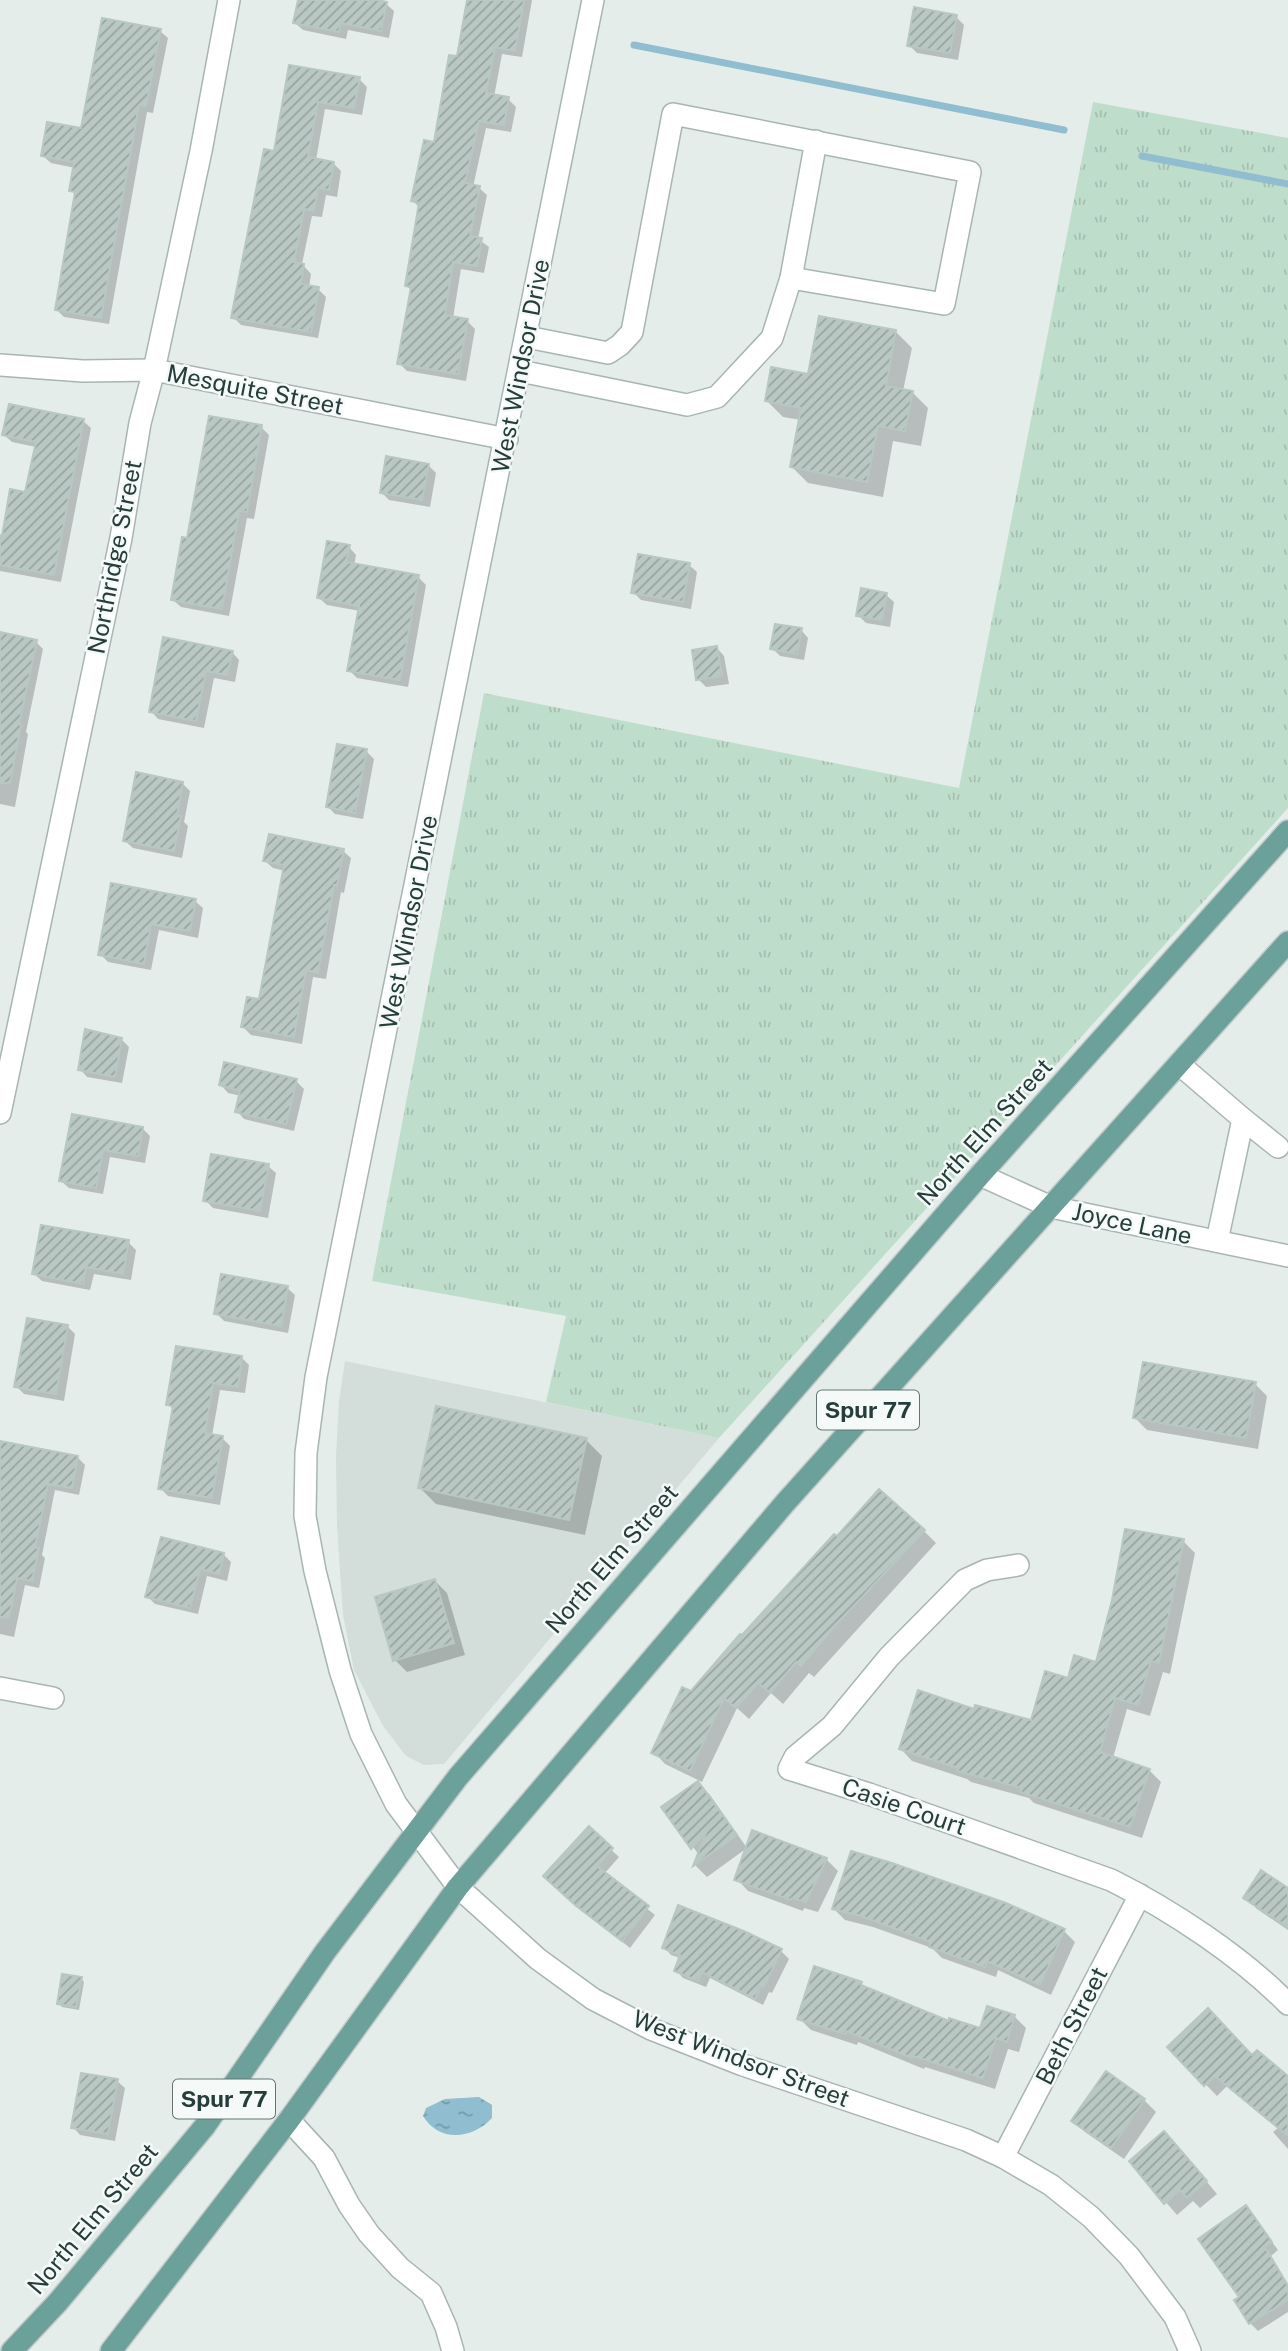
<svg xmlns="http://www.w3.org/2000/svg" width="1288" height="2351" viewBox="0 0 1288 2351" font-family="'Public Sans',sans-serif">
	<defs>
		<pattern id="grass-tufts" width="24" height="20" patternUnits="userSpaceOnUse" patternTransform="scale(1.75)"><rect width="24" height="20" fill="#bfddcb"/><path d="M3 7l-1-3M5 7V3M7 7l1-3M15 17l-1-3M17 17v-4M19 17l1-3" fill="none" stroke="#a4bfaf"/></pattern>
		<pattern id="water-ripples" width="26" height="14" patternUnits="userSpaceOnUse" patternTransform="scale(1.75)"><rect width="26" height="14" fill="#90bdcf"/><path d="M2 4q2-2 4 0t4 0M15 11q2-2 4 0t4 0" fill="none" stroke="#759ba9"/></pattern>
		<pattern id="building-hatch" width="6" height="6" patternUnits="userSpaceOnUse" patternTransform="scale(1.75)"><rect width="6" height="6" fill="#bac8c4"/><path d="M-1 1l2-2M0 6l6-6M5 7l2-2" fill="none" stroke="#97a4a0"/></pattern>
	</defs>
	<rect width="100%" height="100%" fill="#e5edeb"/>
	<polygon fill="#d3ddda" points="345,1361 719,1438 444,1764 424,1765 406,1756 383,1726 354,1670 343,1615 337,1527 336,1457 339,1401"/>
	<polygon fill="url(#grass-tufts)" points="1093,102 1288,138 1288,808 719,1438 546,1402 566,1316 372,1281 484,693 959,788"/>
	<path fill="url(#water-ripples)" d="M479,2097l13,8v13c-19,21 -53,25 -69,-2l3,-8 19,-9z"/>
	<g fill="#0003">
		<polygon points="299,0 368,0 386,4 394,11 389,38 348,30 346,39 303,30 295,23"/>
		<polygon points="469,0 532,0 522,57 502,54 494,97 508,99 516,107 511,132 486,128 473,187 479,188 487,195 478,239 489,247 484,273 461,269 453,318 467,321 475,329 466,381 407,371 399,363 412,291 407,286 420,208 413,201 435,144 459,58"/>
		<polygon points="956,17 964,25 958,60 917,53 909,45"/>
		<polygon points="160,31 168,38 153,113 147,112 109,324 64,317 56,309 76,195 71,190 75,168 51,163 43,156 82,130"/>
		<polygon points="290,67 359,79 367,87 362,115 325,109 316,160 333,163 341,171 337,197 326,195 322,217 312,216 302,264 311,274 309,287 318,289 326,297 318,338 241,325 233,317 275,153"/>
		<polygon points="896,332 912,348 903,391 912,392 928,408 921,446 893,441 883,497 808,483 792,467 801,420 783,417 767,401"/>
		<polygon points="83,421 91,428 61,582 0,571 0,537 3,538 26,494 36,447 12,442 4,435"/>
		<polygon points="261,427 269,435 254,519 247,518 229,616 181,607 173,600"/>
		<polygon points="428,465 436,473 430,507 389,500 381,492"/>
		<polygon points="349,547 356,555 354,566 418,577 426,585 408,687 357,678 349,670 360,611 327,605 319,598"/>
		<polygon points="689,565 697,572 691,609 641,600 633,592"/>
		<polygon points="886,595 894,602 890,627 866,623 858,615"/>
		<polygon points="801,630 808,638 804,660 780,656 772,648"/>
		<polygon points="0,634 36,642 43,649 26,732 28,734 15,807 0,804"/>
		<polygon points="165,639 232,652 239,660 235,682 214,678 204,728 158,719 151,711"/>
		<polygon points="717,648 724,656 729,684 706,687 698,679"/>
		<polygon points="366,751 374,759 363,819 335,814 328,807"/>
		<polygon points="182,783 190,791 184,822 188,826 182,858 133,848 125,841"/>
		<polygon points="343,851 351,858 344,893 341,892 326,979 313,977 302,1044 251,1035 243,1027 260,1001 285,871 273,868 265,861"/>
		<polygon points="112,886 195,901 203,908 198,938 159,930 151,970 108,962 100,954"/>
		<polygon points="121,1039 129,1047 122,1083 87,1077 80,1069"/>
		<polygon points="296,1081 304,1089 294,1131 244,1119 237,1111 241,1096 228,1093 221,1085"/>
		<polygon points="73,1116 142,1128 150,1136 145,1163 110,1157 103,1194 69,1188 61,1181"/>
		<polygon points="268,1166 276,1173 268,1218 213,1208 205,1200"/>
		<polygon points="128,1242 136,1250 131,1280 94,1274 90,1290 42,1281 34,1274"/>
		<polygon points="287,1288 295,1295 288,1333 224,1321 216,1313"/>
		<polygon points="68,1327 75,1334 64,1401 24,1394 16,1386"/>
		<polygon points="241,1357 249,1365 245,1393 220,1390 212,1436 222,1438 230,1446 220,1505 168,1496 160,1488 174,1410 168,1404"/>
		<polygon points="1255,1384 1267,1396 1258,1449 1147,1430 1135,1418"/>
		<polygon points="586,1440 602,1456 585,1535 436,1504 420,1488"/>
		<polygon points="77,1457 85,1465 79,1495 55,1490 42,1555 45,1558 39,1588 25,1585 14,1637 0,1634 0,1458"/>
		<polygon points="924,1531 936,1543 814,1677 809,1673 783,1704 771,1693 749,1719 737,1708 702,1782 665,1764 654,1752 691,1694 742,1638"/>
		<polygon points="1183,1541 1195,1553 1170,1674 1163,1672 1150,1716 1127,1709 1113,1758 1149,1770 1161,1782 1142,1838 1034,1803 1029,1798 971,1782 967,1779 912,1761 901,1749 975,1711 1032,1722 1069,1680 1097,1664"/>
		<polygon points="223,1554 231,1562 227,1581 207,1576 198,1614 155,1604 147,1596"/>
		<polygon points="435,1581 447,1593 465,1655 407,1672 395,1660"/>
		<polygon points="698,1783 710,1795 747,1848 707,1877 695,1865 699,1855 664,1807"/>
		<polygon points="589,1829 619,1857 604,1874 655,1915 630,1948 585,1912 546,1876"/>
		<polygon points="826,1859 838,1871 818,1912 804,1908 803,1911 748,1891 737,1879"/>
		<polygon points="1288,1890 1288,1930 1257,1909 1245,1898"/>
		<polygon points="834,1909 1064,1931 1075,1942 1051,1995 998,1970 996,1977 942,1958 932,1948 873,1927 845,1920"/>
		<polygon points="746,1933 781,1951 789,1959 772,1993 769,1992 763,2005 710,1978 706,1987 683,1978 676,1970 680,1958 671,1955 664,1947"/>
		<polygon points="81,1979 84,1982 79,2010 62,2007 59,2003"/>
		<polygon points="861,1984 866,1989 950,2023 981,2030 1014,2016 1026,2028 1019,2052 1008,2049 995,2089 925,2067 924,2069 858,2042 857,2045 811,2030 799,2018"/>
		<polygon points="1169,2047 1253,2058 1288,2078 1288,2149 1273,2132 1278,2128 1227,2086 1217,2096"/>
		<polygon points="117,2081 125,2088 115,2141 80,2135 73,2127"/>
		<polygon points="1144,2100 1156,2112 1124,2159 1085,2132 1073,2120"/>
		<polygon points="1176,2145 1217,2194 1200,2208 1193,2201 1177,2215 1131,2162"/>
		<polygon points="1246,2207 1278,2250 1271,2256 1288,2284 1288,2312 1258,2331 1250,2323 1241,2297"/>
	</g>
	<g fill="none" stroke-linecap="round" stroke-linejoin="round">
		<g stroke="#90bdcf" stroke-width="7">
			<polyline points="634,45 1064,130"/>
			<polyline points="1142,156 1288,184"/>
		</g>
	</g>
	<g fill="url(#building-hatch)" stroke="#b7c7c2" stroke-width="2">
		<polygon points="298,0 377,0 387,2 381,31 341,23 339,32 293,23"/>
		<polygon points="467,0 524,0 515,51 495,47 486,93 509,97 504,125 479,121 465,183 480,186 470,236 482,238 477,266 453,262 445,315 468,319 458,374 397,364 411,287 405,286 419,203 411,201 424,140 434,142 449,55 457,56"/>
		<polygon points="914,7 957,15 950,53 907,46"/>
		<polygon points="102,18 161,29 146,106 139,105 101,318 55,310 75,192 69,191 74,162 41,156 47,122 81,128"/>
		<polygon points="289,65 360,77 354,108 318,102 308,157 334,162 329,190 318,188 314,211 304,209 294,262 304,264 301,284 319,287 311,332 231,318 264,149 274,151"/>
		<polygon points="819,316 896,330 886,386 913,391 905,431 878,426 867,482 790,467 801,408 765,401 771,367 808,374"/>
		<polygon points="9,404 84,419 54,575 0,565 0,535 2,536 10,489 25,492 36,442 2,435"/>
		<polygon points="209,416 262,425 247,512 239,511 222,609 171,600 182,537 187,538"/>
		<polygon points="386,456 429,464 422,500 380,493"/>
		<polygon points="327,541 350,545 346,562 419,575 400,680 347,671 359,606 317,598"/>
		<polygon points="638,554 690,563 683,602 631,593"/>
		<polygon points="861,588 887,593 882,620 856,616"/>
		<polygon points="775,624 802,628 797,654 770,649"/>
		<polygon points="0,632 37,640 19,724 21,725 10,783 0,783"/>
		<polygon points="163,637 233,651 227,675 206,671 196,721 149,712"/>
		<polygon points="717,646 722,676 696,680 692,650"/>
		<polygon points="337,744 367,749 355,813 326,807"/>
		<polygon points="136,772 183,782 177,816 181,816 174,851 123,841"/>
		<polygon points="269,834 344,849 337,886 334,885 318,973 306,970 294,1037 241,1027 247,997 259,999 284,865 263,861"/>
		<polygon points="111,883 196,899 190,931 151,924 144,964 98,955"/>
		<polygon points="85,1029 122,1038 115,1077 78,1070"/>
		<polygon points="224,1062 297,1079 286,1124 235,1112 240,1091 219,1085"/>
		<polygon points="72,1114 143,1127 138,1156 103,1150 96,1188 59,1181"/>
		<polygon points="211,1154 269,1164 260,1211 203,1201"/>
		<polygon points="41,1225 129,1240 123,1274 86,1267 83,1284 32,1274"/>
		<polygon points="221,1274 288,1286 281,1326 214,1314"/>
		<polygon points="27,1318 68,1325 56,1394 14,1387"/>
		<polygon points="176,1346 242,1356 238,1387 213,1383 205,1433 223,1436 212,1498 158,1489 173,1406 166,1405"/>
		<polygon points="1143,1362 1256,1382 1246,1438 1133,1418"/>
		<polygon points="436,1406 587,1438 569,1520 418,1488"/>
		<polygon points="0,1441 78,1456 72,1488 48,1484 35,1548 39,1548 32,1581 17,1578 9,1618 0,1617"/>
		<polygon points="879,1489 925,1530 834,1627 801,1666 796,1662 770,1693 758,1683 736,1708 724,1698 690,1771 651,1753 682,1687 691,1691 740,1634 742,1635 834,1534 837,1536"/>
		<polygon points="1125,1529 1184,1539 1159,1663 1151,1661 1138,1705 1115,1698 1100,1752 1150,1769 1130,1827 1020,1792 1022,1788 957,1771 958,1768 899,1749 918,1690 974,1709 975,1705 1031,1720 1045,1671 1068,1678 1074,1655 1096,1662 1112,1600"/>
		<polygon points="161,1537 224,1553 219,1574 200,1569 190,1608 145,1597"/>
		<polygon points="435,1579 454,1643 393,1661 375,1597"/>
		<polygon points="698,1781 737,1835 693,1866 707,1830 691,1849 661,1807"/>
		<polygon points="589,1826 613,1848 597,1866 649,1906 622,1941 575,1905 543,1876"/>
		<polygon points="752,1830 827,1858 806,1902 792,1898 791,1900 734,1880"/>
		<polygon points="851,1851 889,1862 1006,1903 1065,1929 1040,1985 987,1961 985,1967 929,1947 931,1942 861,1916 832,1909"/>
		<polygon points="1261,1870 1288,1888 1288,1927 1243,1898"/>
		<polygon points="678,1905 746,1932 782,1949 764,1987 761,1985 755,1999 702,1972 698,1981 674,1971 680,1955 662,1948"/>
		<polygon points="814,1966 862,1982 861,1985 949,2021 949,2018 980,2028 987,2006 1015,2015 1007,2042 996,2038 983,2078 913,2056 912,2058 846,2031 845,2034 797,2019"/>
		<polygon points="62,1974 82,1977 76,2007 57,2004"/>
		<polygon points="1208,2008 1252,2055 1257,2050 1288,2076 1288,2136 1215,2076 1204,2086 1167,2047"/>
		<polygon points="1106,2071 1145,2099 1111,2148 1071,2121"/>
		<polygon points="81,2073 118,2079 108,2134 71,2128"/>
		<polygon points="1164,2131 1207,2181 1187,2198 1180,2190 1164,2204 1129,2161"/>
		<polygon points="1246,2205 1272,2242 1265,2247 1288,2286 1288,2300 1249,2324 1234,2300 1239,2297 1198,2239"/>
	</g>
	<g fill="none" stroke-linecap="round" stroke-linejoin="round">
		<g stroke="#a8b5b3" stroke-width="24">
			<g id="minor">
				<polyline points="593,0 316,1377 306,1453 305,1516 315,1571 340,1670 361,1734 396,1804 458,1887 538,1959 593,1999 651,2029 743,2065 966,2140 1003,2157 1051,2185 1091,2217 1129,2256 1175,2317 1190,2351"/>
				<polyline points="527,337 608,353 620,345 632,332 673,114 970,172 944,304 791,278"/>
				<polyline points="0,365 83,371 154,370 507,439"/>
				<polyline points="520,371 687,405 717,397 772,338 791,278 816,141"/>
				<polyline points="1179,1064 1243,1119 1217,1241"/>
				<polyline points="0,1113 121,538 140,423 154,370 201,151 229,0"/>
				<polyline points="1243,1119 1278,1147"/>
				<polyline points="980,1175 1051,1207 1288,1256"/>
				<path d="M1018,1565l-31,5 -22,10 -76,77 -57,69 -37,31 -6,12 80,25 242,86c60,30 130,76 177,124"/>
				<polyline points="0,1688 53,1698"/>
				<polyline points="289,2120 324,2158 349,2205 369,2234 400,2268 431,2293 446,2327 453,2351"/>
				<polyline points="1003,2157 1140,1895"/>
			</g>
		</g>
		<g stroke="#c2c9c8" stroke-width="24">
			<g id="major">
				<polyline points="12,2351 58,2302 205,2126 325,1952 458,1777 980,1175 1288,831"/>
				<polyline points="111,2351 289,2120 458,1887 785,1503 1288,942"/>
			</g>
		</g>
		<use href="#minor" stroke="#fff" stroke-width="21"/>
		<use href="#major" stroke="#6ba19a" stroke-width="21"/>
	</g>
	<g text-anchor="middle" stroke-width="5" stroke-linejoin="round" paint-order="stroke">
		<g fill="#f5faf8" stroke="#637674" stroke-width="2">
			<rect x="817" y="1390.5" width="102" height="39" rx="5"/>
			<rect x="173" y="2079.5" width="102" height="39" rx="5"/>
		</g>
		<g font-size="23" font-weight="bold" fill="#253e3b">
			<text x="868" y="1418">Spur 77</text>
			<text x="224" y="2107">Spur 77</text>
		</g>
		<g font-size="24" fill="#253e3b" stroke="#f5faf8">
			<text transform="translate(521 366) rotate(-79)" y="8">West Windsor Drive</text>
			<text transform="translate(255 390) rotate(11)" y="8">Mesquite Street</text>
			<text transform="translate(115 557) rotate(-79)" y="8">Northridge Street</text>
			<text transform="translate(409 922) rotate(-79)" y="8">West Windsor Drive</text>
			<text transform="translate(985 1132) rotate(-48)" y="8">North Elm Street</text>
			<text transform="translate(1132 1224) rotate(12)" y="8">Joyce Lane</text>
			<text transform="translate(612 1559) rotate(-49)" y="8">North Elm Street</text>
			<text transform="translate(904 1807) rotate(19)" y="8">Casie Court</text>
			<text transform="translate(1072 2026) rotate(-63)" y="8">Beth Street</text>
			<text transform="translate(741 2059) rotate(21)" y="8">West Windsor Street</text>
			<text transform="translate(93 2219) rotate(-50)" y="8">North Elm Street</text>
		</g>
	</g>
</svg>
